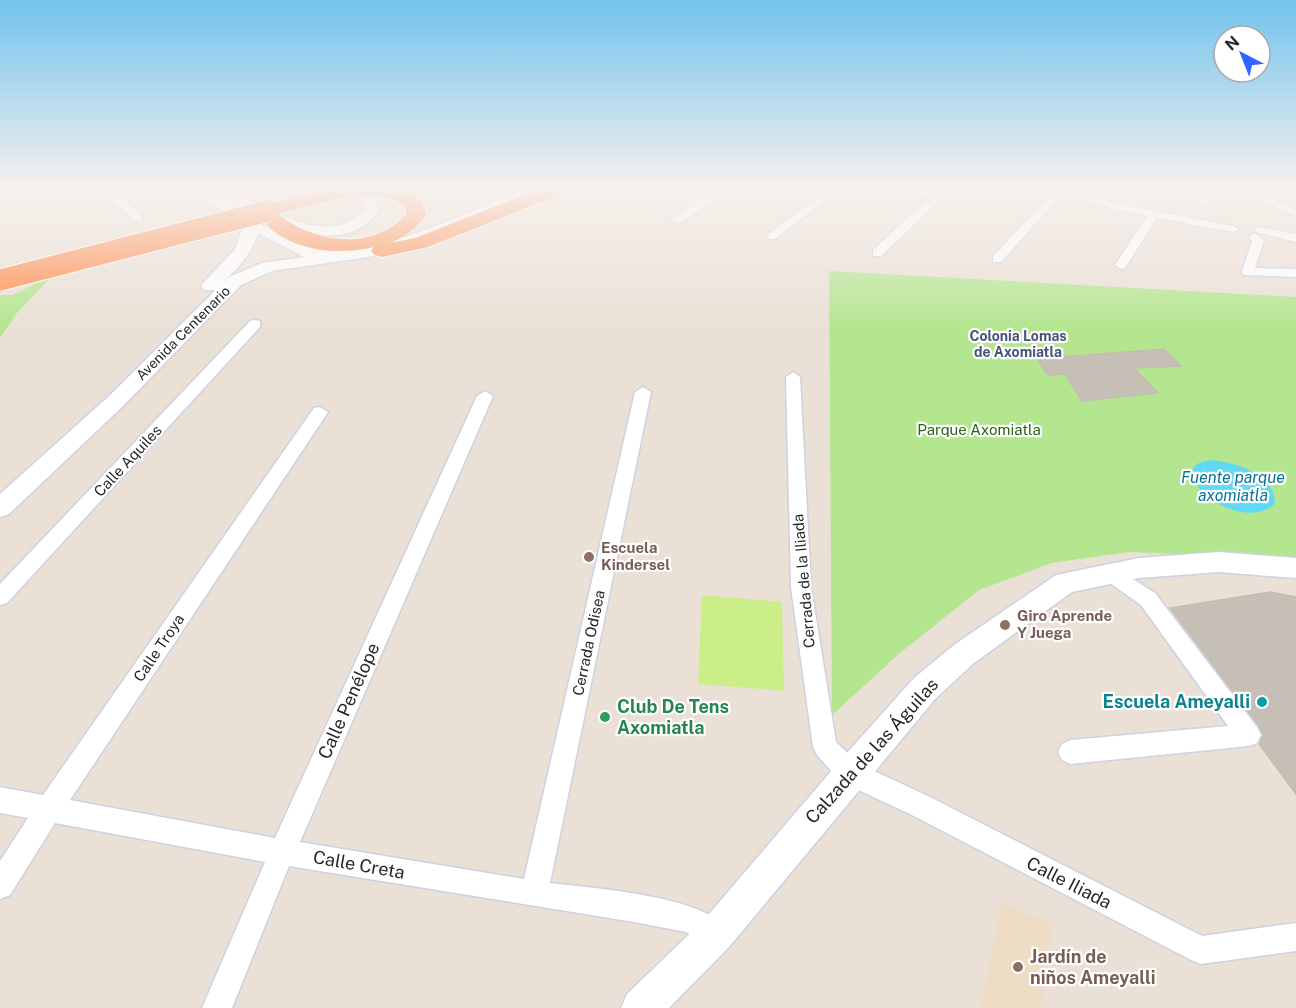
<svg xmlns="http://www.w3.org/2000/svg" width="1296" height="1008" viewBox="0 0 1296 1008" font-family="'Public Sans',sans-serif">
	<rect width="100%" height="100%" fill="#ebe0d6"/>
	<polygon fill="#eeddc4" points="1002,902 1052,925 1041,1008 981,1008"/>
	<g fill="#b3e68f">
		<polygon points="829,271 1296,297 1296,559 1129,552 1051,563 979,590 900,653 832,715"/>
		<polygon points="52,276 16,314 0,338 0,295 13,295 37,283 21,286 19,282"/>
	</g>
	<polygon fill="#cbee89" points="702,595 782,602 784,691 698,684"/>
	<path fill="#61d9f5" d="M1210,460c25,2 64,13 65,43 -22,25 -79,-2 -84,-31 4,-9 10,-10 19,-12z"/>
	<g fill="#c5bfb6" stroke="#c6bcb1" stroke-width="1.5">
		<polygon points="1164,349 1181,366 1134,368 1158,393 1082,401 1065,374 1048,375 1037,359"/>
		<polygon points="1270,592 1296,597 1296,794 1259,744 1263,734 1259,726 1170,608"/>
	</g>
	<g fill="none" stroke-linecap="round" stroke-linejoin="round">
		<g stroke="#ccd2e1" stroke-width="3">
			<g id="street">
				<polygon points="100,187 112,187 142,217 142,221 134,221"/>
				<polygon points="739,187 678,223 668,221 718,189"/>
				<polygon points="831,187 843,187 775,239 767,239 767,235"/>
				<polygon points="892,187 928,190 949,187 951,190 881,256 873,256 873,250 931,196 909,194"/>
				<polygon points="1170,187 1184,187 1213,204 1204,206"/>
				<polygon points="1225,187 1241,187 1296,209 1296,216"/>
				<polygon points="1056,189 1065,191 1001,262 993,262 993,256"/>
				<polygon points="1072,191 1115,203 1233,226 1239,229 1233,232 1157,218 1125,268 1121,269 1115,265 1147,216 1109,208 1072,195"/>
				<polygon points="1260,227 1296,234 1296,242 1256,232 1254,230"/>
				<polygon points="1255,233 1264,241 1255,268 1296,269 1296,277 1244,275 1242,272 1252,241 1249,237"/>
				<polygon points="255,320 260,321 260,327 7,603 0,605 0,584 250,321"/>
				<polygon points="793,372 800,377 811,587 836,742 859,764 928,796 1202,936 1296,923 1296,951 1201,964 1191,960 910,814 841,782 817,755 813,747 791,587 786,377"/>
				<path d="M643,387l8,5 -101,491c40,5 164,13 180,51l-4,10 -10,4 -30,-16 -52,-10 -345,-56 -57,142h-30l63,-146 -210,-39 -45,72 -10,4v-38l28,-43 -28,-5v-26l43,8 271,-387 6,-1 8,5 -258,388 205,38 202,-442 8,-5 8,5 -193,446 224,37 111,-487z"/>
				<polygon points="1111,565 1155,593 1257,727 1261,735 1257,743 1249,746 1070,764 1062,760 1058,752 1062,744 1070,740 1228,726 1141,605 1104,579 1101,573 1104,567"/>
			</g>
		</g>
		<g stroke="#ccd2e1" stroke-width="3">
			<g id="secondary">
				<path d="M188,187h18c29,19 70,50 102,61 53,18 167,-39 220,-61h21l-161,67 -116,17 -31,14 -119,122 -113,107 -9,3v-23l108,-97 121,-120 33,-14 42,-6 -46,-24c-7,24 -25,39 -42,57h-12l-3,-4 3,-4 31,-33 9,-25z"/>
				<path d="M208,187c6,0 14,-1 19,1 8,3 17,10 25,14 31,17 83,41 113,8l-6,-14 7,-4 5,1 8,17c-30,48 -106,17 -143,-5 -9,-5 -21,-10 -28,-18z"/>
				<polygon points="1219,552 1296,558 1296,578 1219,572 1139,578 1072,592 974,663 936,698 729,947 669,1008 621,1008 627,994 703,921 839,762 914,678 954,645 1056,575 1139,558"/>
			</g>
		</g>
		<g stroke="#fff" stroke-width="2">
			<path id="highway" d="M332,187c28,0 89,-11 94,28 -10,14 -21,22 -36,28l25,-5 130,-51h27l-3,4 -141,56 -46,10 -7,-2 -4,-4 3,-4c-35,9 -85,4 -110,-25 -5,-6 -2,-5 -6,-11l3,-4zM376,196l15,2 15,9v7c-34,38 -91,29 -128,0l61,-16z"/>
		</g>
		<use href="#street" fill="#fff" fill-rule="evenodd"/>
		<use href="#secondary" fill="#fff" fill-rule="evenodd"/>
		<use href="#highway" fill="#ff8c4d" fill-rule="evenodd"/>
		<g stroke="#fff" stroke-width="23" stroke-linecap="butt">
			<polyline id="highway-bridge" points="0,280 268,211"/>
		</g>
		<use href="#highway-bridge" stroke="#ff8c4d" stroke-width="21"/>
	</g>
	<linearGradient id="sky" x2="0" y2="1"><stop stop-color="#72c3ed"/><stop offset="0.57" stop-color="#f6f1ed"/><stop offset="1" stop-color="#f6f1ed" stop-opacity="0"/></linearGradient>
	<rect width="1296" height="329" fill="url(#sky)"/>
	<g fill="#8d6e63" stroke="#fff" stroke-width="2">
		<circle cx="589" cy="557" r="6"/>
		<circle cx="1005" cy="625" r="6"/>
		<circle cx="1018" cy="967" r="6"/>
	</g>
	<circle fill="#0f9aa8" stroke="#fff" stroke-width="2" cx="1262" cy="702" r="6"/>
	<circle fill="#2e9e5b" stroke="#fff" stroke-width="2" cx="605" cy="717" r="6"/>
	<g text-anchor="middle" stroke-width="4.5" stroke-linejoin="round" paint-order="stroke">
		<g font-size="14" fill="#272727" stroke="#fff">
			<text transform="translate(183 333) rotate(-45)" y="5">Avenida Centenario</text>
		</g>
		<g font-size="14" font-weight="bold" fill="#455379" stroke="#fff">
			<text x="1018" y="341">Colonia Lomas<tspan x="1018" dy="16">de Axomiatla</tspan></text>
		</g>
		<g font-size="15" fill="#2c6515" stroke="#fff">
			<text x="979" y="435">Parque Axomiatla</text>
		</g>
		<g font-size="15" fill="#272727" stroke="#fff">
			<text transform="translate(128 461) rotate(-47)" y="5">Calle Aquiles</text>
			<text transform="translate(804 581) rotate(-95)" y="5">Cerrada de la Iliada</text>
			<text transform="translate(589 643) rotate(-78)" y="5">Cerrada Odisea</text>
			<text transform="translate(159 648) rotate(-56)" y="5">Calle Troya</text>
		</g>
		<g font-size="15" font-weight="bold" fill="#785e54" stroke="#fff" text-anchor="start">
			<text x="601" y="553">Escuela<tspan x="601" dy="17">Kindersel</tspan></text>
			<text x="1017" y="621">Giro Aprende<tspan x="1017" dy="17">Y Juega</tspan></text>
		</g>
		<g font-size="16" font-style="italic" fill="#06749c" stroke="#fff">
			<text x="1233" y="483">Fuente parque<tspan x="1233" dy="18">axomiatla</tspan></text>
		</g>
		<g font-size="18" fill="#272727" stroke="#fff">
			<text transform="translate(349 701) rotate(-66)" y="6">Calle Penélope</text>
			<text transform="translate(872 751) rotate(-48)" y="6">Calzada de las Águilas</text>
			<text transform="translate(359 865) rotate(10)" y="6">Calle Creta</text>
			<text transform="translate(1069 883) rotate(27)" y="6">Calle Iliada</text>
		</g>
		<g font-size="18" font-weight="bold" fill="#0d838f" stroke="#fff" text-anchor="end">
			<text x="1250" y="708">Escuela Ameyalli</text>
		</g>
		<g font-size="18" font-weight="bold" fill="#27864d" stroke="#fff" text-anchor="start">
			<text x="617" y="713">Club De Tens<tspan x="617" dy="21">Axomiatla</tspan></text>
		</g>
		<g font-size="18" font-weight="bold" fill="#785e54" stroke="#fff" text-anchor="start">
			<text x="1030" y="963">Jardín de<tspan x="1030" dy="21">niños Ameyalli</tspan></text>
		</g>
	</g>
	<g transform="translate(1242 54) rotate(318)"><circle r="28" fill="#ffffff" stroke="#a9a9a9" stroke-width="1.5"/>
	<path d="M0-4.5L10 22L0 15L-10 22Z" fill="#2f66ff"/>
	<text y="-9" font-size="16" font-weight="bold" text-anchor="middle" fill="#272727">N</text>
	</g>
</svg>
